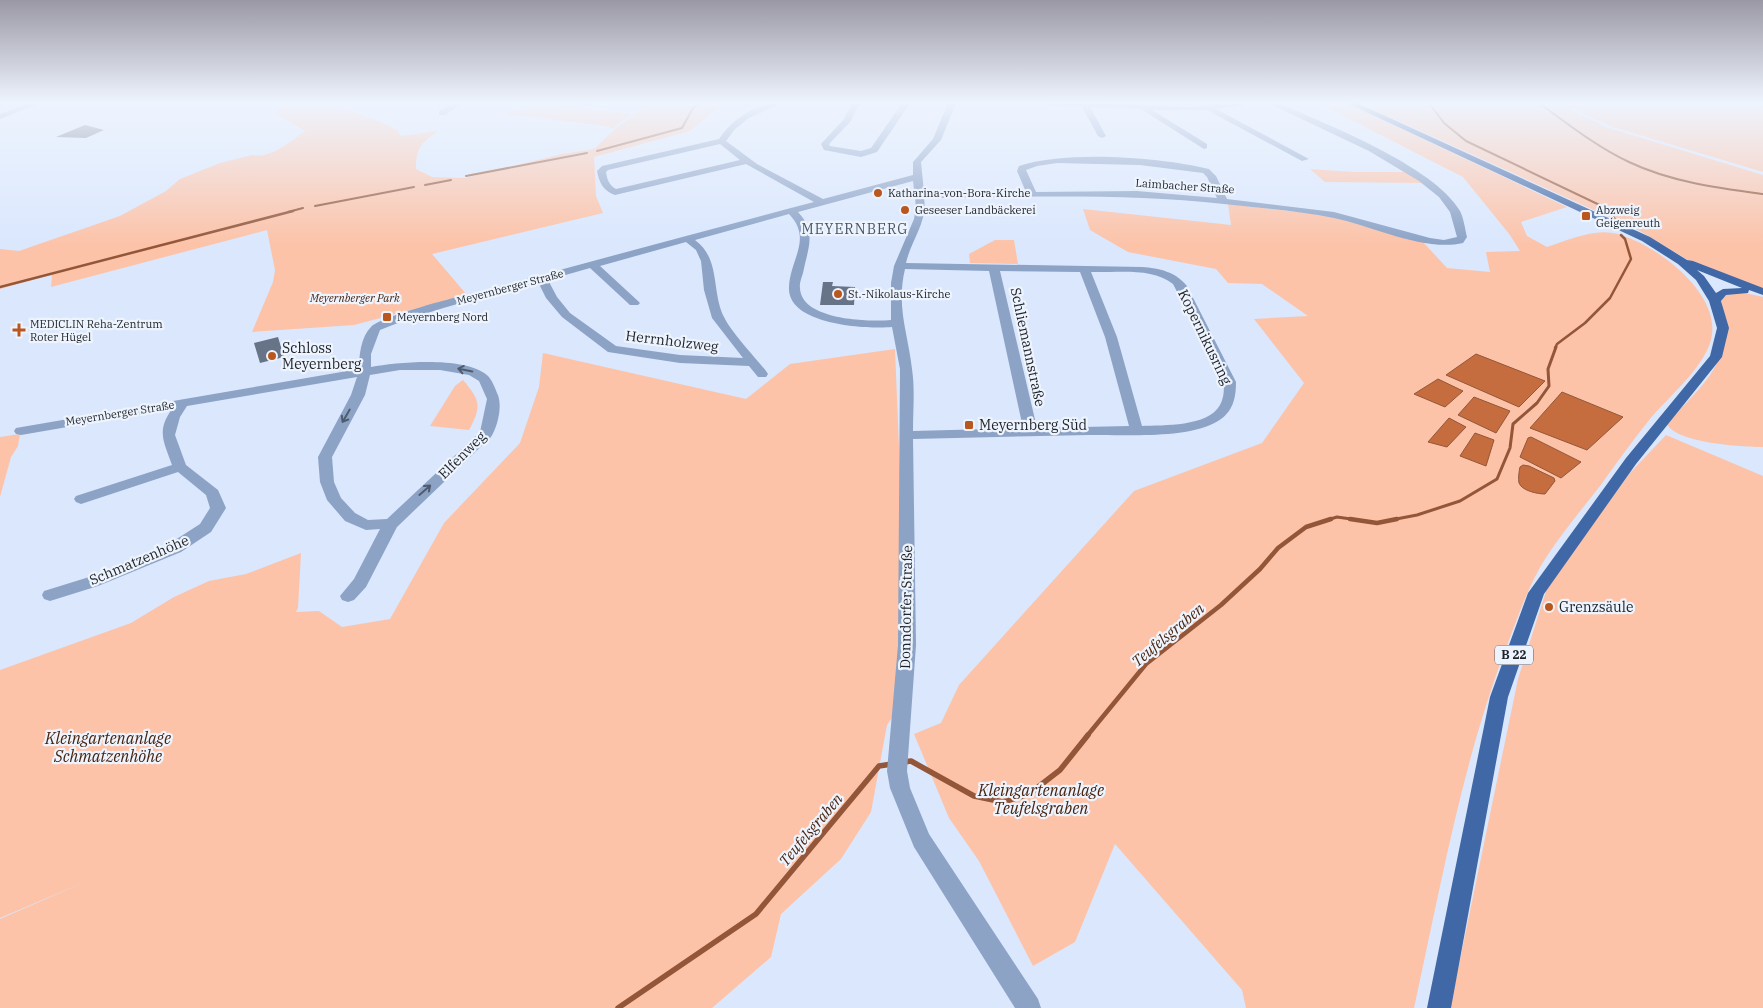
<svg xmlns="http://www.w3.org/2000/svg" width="1763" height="1008" viewBox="0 0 1763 1008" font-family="'IBM Plex Serif',serif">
	<rect width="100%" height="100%" fill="#dae7fd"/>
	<g fill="#fcc3a9" fill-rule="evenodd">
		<path d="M282,103h48l49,18 18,9 4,6 37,-5c-17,12 -22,17 -22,38l16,8 33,1 97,-24 32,-5 20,-19 35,-27h75l-34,28 -96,26 2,39 7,17 -171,41 35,41 -113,30 -102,7 21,-50 2,-12 -8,-40 -216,57 1,-10 -1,-2 -51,14v-40l19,2 101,-35 46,-25 14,-12 40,-16 32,-8c19,4 39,-14 53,-24l-31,-18z"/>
		<polygon points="540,103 632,114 613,128 599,125 503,114"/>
		<path d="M1318,103h243l18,11 27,13 157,48v116l-67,-26 -56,-34 -246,-112 -11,1 184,87 -46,15 6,14 20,11c21,-7 45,-18 66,-14 39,8 105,57 99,101 -3,30 -44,63 -62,85 -18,22 -34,45 -50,67 -18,23 -37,46 -53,70 -17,26 -27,55 -38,84 -46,118 -68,245 -95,368h-168l-4,-18 -127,-146 -40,98 -42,24 -54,-105 -30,-43 -35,-84 27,-11 18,-38 175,-194 128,-48 42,-60 -50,-64 54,-3 -46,-32 -34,-1 -12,-14 -88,-17 -38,-22 -7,-21 148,16 -3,-21 104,12 91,26 24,26 43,4 -4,-20 34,-1 -10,-16 -47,-58zM1562,392l60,25 -91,11z"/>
		<polygon points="1566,103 1763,103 1763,172 1613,127 1584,114"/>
		<polygon points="1310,169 1354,172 1412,172 1428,183 1325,182"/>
		<polygon points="995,240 1014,240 1018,264 970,263 969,254"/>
		<path d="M1745,293l18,4v150c-20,0 -87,-4 -96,-23 38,-43 69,-62 54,-125l4,-5z"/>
		<polygon points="895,349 902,522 898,709 887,725 871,812 841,859 781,914 771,957 712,1008 0,1008 0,919 87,881 0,918 0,670 131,623 174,597 209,581 246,574 301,553 298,608 296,612 319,611 342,627 390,619 444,523 520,443 539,387 543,353 746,399 790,364"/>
		<path d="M463,380c17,20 19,26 6,50l-39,-4 25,-40z"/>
		<polygon points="20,434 18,446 11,457 0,497 0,437"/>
		<polygon points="1666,435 1763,476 1763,1008 1450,1008 1518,679 1548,585 1630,473"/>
	</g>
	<g fill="#c66d40" stroke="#935639">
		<polygon points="1476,354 1545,381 1519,407 1446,375"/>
		<polygon points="1438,379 1463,391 1445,407 1414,394"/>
		<polygon points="1562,392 1623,417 1587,450 1530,428"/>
		<polygon points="1474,397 1510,411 1496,433 1458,415"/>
		<polygon points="1449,418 1466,427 1447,447 1428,442"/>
		<polygon points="1475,433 1494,440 1486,466 1460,456"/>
		<polygon points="1531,437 1581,462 1561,478 1520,457 1528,438"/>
		<path d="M1523,465l6,1 25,12 1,3 -10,13c-7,0 -23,-3 -26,-11 -1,-4 0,-12 1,-16z"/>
	</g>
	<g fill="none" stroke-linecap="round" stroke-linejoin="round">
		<g stroke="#935639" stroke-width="2">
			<polyline points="1429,103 1444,123 1466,141 1608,209 1610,212"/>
			<path d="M1539,103c29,21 58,44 90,59 42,20 89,26 134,32"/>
			<polyline points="597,151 682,128 693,108 701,103"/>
			<polyline points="466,176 587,153"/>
			<polyline points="425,185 451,180"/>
			<polyline points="315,206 414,187"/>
			<polyline points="288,212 303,208"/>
		</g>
		<g stroke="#935639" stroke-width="2.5">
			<polyline points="1609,211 1616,221"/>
			<polyline points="0,287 293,211"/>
			<polyline points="1555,348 1557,344 1585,323 1610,298 1631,259 1625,239 1621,235"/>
		</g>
		<g stroke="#935639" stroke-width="3">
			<polyline points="1327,520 1337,517 1358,520"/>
			<polyline points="1391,520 1417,515 1460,501 1497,479 1510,448 1513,424 1537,403 1549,386 1548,369 1556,347"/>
		</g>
		<g stroke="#935639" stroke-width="4.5">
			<polyline points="1350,519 1377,523 1397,519"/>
			<polyline points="1087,736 1146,664 1221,605 1260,569 1278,548 1306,527 1331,519"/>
		</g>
		<g stroke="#935639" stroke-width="5.5">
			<polyline points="904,762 911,761 974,796 1003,802 1029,794 1060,770 1088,735"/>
			<polyline points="618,1008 756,914 879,766 892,764"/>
		</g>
	</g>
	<g fill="#677386">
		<polygon points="85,125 104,130 86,138 56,137"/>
		<polygon points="823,282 833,282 832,286 855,287 854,305 820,305"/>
		<polygon points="278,337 284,357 260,363 254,343"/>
	</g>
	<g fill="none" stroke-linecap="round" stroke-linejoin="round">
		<g fill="#8ca3c6" fill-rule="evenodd">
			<polygon points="30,103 40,103 0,119 0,114"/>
			<polygon points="454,103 463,103 445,115 439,115 439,111"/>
			<path d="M782,103l-33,15 -14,11 -9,12 31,23 66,35 90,-24v-13l20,-23 15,-36h8l-15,37 -20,22 3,30h102l-9,-21 2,-5c47,-16 141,-9 190,3l7,7 11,23 107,13 96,26 14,2 13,-3 -7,-25 -11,-15 -20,-16 -50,-30 -101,-48h10c48,21 156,63 182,108 4,8 5,18 7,26l-4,6c-38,9 -91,-17 -129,-25 -36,-7 -74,-10 -110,-14 -99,-11 -200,-7 -300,-6 4,24 -13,42 -18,65l236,4c17,1 34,5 45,19l49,96c0,16 -3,30 -18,39 -32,19 -93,13 -130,14 -59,1 -117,3 -175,4l3,206 -9,126 3,17 19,46 109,165 3,9h-26l-101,-161 -24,-59 -3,-17 11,-126 2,-276 -8,-42c-26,2 -105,-2 -103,-40 1,-28 24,-48 0,-73l-94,26c26,19 16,51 29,77 7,15 31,40 42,54l2,3 -2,3h-8l-9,-11 -69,-3 -72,-11 -46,-35 -16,-19 -8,-16c-53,15 -107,27 -158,48l-9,24v13c28,-5 95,-11 117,9 4,4 7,12 9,17 6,11 1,33 -6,44l-94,90 -31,60 -12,13 -6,2 -6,-2 -2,-4 14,-17 26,-50 -14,1 -21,-9 -18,-21 -7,-18 -2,-25 33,-62 6,-18 -170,29 -7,11 -5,18 11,30 32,25 8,18 -15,24 -30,20 -83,34 -48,15 -6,-2 -2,-4 2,-4 42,-13 83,-34 31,-20 10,-16 -4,-13 -28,-23 -97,32 -5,-2 -2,-3 2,-3 96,-31c-8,-23 -16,-34 0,-56l-151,26 -5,-1 -2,-3 2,-3 343,-59c0,-14 2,-32 12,-42 10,-11 89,-31 107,-35 112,-30 225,-61 336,-90l-68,-38 -131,31c-12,-4 -16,-13 -18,-24l5,-5 117,-27c13,-20 38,-37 63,-36zM720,144l20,16 -124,29c-7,-4 -9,-10 -10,-17l2,-2zM1057,163l83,2 63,8 4,4 10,21 -80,-7 -101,1 -10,-22 11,-4zM913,181l3,26 -2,12 -20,47 -3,17v37c-23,2 -90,0 -91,-32 -1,-5 2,-11 3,-15 5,-25 14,-41 -5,-61zM686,242l10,8 5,11 3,29 8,28 31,40 -63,-3 -64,-9 -46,-33 -13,-16 -9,-17 42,-12 40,37h8l2,-2 -2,-2 -38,-35zM905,269l84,2 34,157 -110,3c0,-21 2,-42 -1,-62 -4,-36 -16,-62 -7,-100zM1000,271l80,1 25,65 24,89 -92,2zM1091,272c26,1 61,-5 82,12l51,98c0,8 0,16 -4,23 -12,22 -57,20 -78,21l-25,-89zM400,370h40l29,5 10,6 8,18 -7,33 -93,87 -19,1 -13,-7 -14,-15 -7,-16 -2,-25 33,-62 5,-20z"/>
			<polygon points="852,103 860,103 850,122 829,144 830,146 861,151 871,148 902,103 910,103 877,152 861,157 824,150 821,144 844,119"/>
			<polygon points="1043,103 1097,103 1188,107 1247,103 1243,105 1216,109 1309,159 1302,161 1207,110 1152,110 1207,144 1207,148 1204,149 1141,109 1090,107 1106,136 1102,138 1098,136 1082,107 1047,105"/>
		</g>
		<path fill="#4168a6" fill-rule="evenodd" d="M1347,103h10l293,134 37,23 6,1 70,27v7l-14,-5 -1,3 -22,2 -5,6 8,27 -7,29 -86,107 -92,130 -36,103 -57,311h-24l63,-311 38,-104 98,-135 84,-102 7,-28 -8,-27 -13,-21 -18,-16 -36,-23zM1697,270l45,18 -19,1 -7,4 -12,-17z"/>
	</g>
	<defs><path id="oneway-shaft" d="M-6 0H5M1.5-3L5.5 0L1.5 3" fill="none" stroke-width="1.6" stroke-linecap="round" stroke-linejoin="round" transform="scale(1.25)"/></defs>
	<g stroke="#4f5c70">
		<use href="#oneway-shaft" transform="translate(465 370) rotate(-169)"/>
		<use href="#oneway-shaft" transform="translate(346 416) rotate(120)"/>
		<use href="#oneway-shaft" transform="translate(425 490) rotate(-41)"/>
	</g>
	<linearGradient id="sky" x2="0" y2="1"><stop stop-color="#9a98a5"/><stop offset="0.42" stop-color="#eef4fe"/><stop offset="1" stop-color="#eef4fe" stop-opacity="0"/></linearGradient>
	<rect width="1763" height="244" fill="url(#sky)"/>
	<g fill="#ba571f" stroke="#eef4fd" stroke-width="2">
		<circle cx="878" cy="193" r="5"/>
		<circle cx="905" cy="210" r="5"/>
		<rect x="1581" y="211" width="10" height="10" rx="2.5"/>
		<circle cx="838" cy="294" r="5"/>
		<rect x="382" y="312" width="10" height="10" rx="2.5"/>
		<path d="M16.5 322.5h5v5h5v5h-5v5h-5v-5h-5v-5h5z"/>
		<circle cx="272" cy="356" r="5"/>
		<rect x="964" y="420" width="10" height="10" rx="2.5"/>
		<circle cx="1549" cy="607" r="5"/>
	</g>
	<g text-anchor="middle" stroke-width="4.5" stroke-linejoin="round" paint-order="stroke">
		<g font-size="11" fill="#1d2229" stroke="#eef4fd">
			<text transform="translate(1185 186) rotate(4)" y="4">Laimbacher Straße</text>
			<text transform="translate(510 287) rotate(-15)" y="4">Meyernberger Straße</text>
			<text transform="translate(120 413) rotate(-9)" y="4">Meyernberger Straße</text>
		</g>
		<g font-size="11" fill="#1d2229" stroke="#eef4fd" text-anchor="start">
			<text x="888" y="197">Katharina-von-Bora-Kirche</text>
			<text x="915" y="214">Geseeser Landbäckerei</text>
			<text x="1596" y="214">Abzweig<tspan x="1596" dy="13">Geigenreuth</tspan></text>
			<text x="848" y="298">St.-Nikolaus-Kirche</text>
			<text x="397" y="321">Meyernberg Nord</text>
			<text x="30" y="328">MEDICLIN Reha-Zentrum<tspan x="30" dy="13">Roter Hügel</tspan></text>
		</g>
		<g font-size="11" font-style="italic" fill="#472310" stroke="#eef4fd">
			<text x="355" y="302">Meyernberger Park</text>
		</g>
		<rect fill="#eef4fd" stroke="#5c6169" stroke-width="1" x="1495" y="645.5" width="38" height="19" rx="4"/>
		<g font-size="12" font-weight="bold" fill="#1d2229">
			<text x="1514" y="659">B 22</text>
		</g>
		<g font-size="14" letter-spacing="1" fill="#495567" stroke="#eef4fd">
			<text x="855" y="234">MEYERNBERG</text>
		</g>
		<g font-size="14" fill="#1d2229" stroke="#eef4fd">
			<text transform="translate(1205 337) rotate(64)" y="5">Kopernikusring</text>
			<text transform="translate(672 341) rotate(7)" y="5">Herrnholzweg</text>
			<text transform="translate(1028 347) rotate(78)" y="5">Schliemannstraße</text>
			<text transform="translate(462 455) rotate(-45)" y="5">Elfenweg</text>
			<text transform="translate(139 560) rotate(-23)" y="5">Schmatzenhöhe</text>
			<text transform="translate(906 607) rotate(-89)" y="5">Donndorfer Straße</text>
		</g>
		<g font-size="14" fill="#1d2229" stroke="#eef4fd" text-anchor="start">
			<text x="282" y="353">Schloss<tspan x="282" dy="16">Meyernberg</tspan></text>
			<text x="979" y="430">Meyernberg Süd</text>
			<text x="1559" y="612">Grenzsäule</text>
		</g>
		<g font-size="15" font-style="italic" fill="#4a2512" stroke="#eef4fd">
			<text transform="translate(1168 635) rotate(-40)" y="5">Teufelsgraben</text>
			<text transform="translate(811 830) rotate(-50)" y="5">Teufelsgraben</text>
		</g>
		<g font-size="16" font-style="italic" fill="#472310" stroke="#eef4fd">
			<text x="108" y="744">Kleingartenanlage<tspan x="108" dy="18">Schmatzenhöhe</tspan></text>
			<text x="1041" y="796">Kleingartenanlage<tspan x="1041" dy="18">Teufelsgraben</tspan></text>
		</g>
	</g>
</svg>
